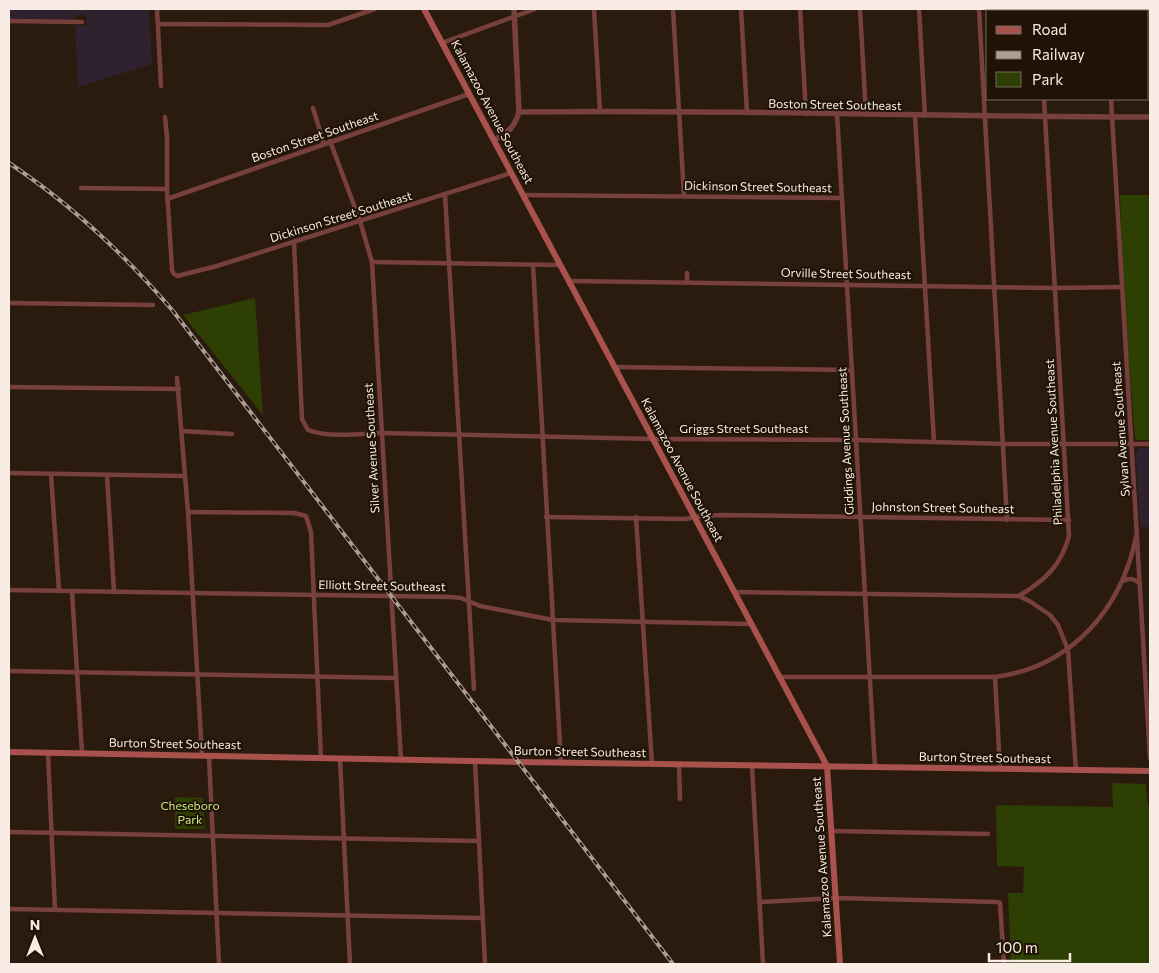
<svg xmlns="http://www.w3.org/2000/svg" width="1159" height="973" viewBox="0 0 1159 973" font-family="Commissioner,sans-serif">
	<rect width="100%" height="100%" fill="#2b1b0f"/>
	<g fill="#2f212d">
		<polygon points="9,9 149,9 152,64 78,87 75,26 87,26 86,16 81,14 69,20 9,19"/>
		<polygon points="1139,448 1150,448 1150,527 1140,527 1136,453"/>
	</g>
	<g fill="#2d3f03">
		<polygon points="1120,195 1150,195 1150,440 1137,440 1135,437 1123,295"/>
		<polygon points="255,298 263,415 183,315"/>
		<polygon points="1112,783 1146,784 1146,785 1147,800 1150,814 1150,964 1011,964 1008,893 1023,893 1024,867 997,866 996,805 1113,807"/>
		<polygon points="175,797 203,798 205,829 175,829"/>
	</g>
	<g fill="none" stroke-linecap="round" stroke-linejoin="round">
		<g stroke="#77403d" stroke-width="4.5">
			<polyline points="157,9 161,86"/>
			<polyline points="594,9 600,111"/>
			<polyline points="673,9 684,196"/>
			<polyline points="741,9 747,113"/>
			<polyline points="800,9 806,114"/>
			<polyline points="860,9 866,115"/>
			<polyline points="919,9 925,116"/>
			<polyline points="979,9 1007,520"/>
			<polyline points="1040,9 1040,11"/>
			<polyline points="1107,9 1107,11"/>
			<polyline points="9,21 82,22"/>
			<polyline points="158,24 328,25 375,9"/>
			<polyline points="442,43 535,9"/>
			<polyline points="1111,99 1150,758"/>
			<polyline points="313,108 324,144"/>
			<polyline points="837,114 875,767"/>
			<polyline points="915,116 934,442"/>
			<polyline points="165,117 167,137 167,189 172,270 174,274 177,276 217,266 511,173"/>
			<polyline points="330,141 360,221 372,262 401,760"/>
			<polyline points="81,188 167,189"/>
			<polyline points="445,195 474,689"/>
			<polyline points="523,195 842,198"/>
			<polyline points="167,199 469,94"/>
			<path d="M294,242l8,177 6,11c22,8 49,4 73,3l272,6 202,1 153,4h142"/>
			<polyline points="372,262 560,265"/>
			<polyline points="533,265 561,763"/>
			<polyline points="687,273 687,282"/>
			<polyline points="569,281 1055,288 1122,287"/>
			<polyline points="9,303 153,305"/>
			<polyline points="614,367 852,370"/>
			<polyline points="177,378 188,512 202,756"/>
			<polyline points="9,387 179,389"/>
			<polyline points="182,431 232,434"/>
			<polyline points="9,473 184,476"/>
			<polyline points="51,474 59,591"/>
			<polyline points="107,475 114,592"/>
			<polyline points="188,512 294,513 306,516 311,532 321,758"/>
			<polyline points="546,517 685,519 702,516 721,515 1069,520"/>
			<polyline points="636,517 652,764"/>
			<path d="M1123,581c7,-4 12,-2 17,3"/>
			<polyline points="9,590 451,597 461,598 480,606 553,620 751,624"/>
			<polyline points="72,591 82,753"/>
			<polyline points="734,592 1019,596 1031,602 1050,615 1058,625 1068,650 1076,771"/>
			<path d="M1019,596c26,-16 42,-30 50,-60l-25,-437"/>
			<polyline points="9,671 396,678"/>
			<path d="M780,677h215c76,-10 126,-67 141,-140"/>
			<polyline points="995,677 1000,769"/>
			<polyline points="48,753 55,910"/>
			<polyline points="209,757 219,964"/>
			<polyline points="340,759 350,964"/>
			<polyline points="475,761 485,964"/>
			<polyline points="679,765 680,799"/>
			<polyline points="752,766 763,964"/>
			<polyline points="832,831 988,834"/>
			<polyline points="9,832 478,841"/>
			<polyline points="760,902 836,898 997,902 1000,903 1004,964"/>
			<polyline points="9,909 482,918"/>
		</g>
		<g stroke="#77403d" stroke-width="5.5">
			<path d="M519,112c210,-3 421,5 631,5"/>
			<path d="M494,140c15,-8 20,-12 25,-28l-5,-103"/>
		</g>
		<g stroke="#a8514d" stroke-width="6">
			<polyline points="424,9 827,766 840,964"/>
			<polyline points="9,752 518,762 1150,771"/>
		</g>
		<g stroke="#ac9e95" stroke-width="4">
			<path id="rail" d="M9,163c62,41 116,92 164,148l500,653"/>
		</g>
		<use href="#rail" stroke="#211206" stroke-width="2" stroke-dasharray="5.5" stroke-linecap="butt"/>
	</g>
	<g text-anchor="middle" stroke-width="4" stroke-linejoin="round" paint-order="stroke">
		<g font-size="12" fill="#f8ece4" stroke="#211206">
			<text transform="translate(835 105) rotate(1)" y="4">Boston Street Southeast</text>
			<text transform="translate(492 112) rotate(62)" y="4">Kalamazoo Avenue Southeast</text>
			<text transform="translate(315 137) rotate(-19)" y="4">Boston Street Southeast</text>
			<text transform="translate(758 187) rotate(1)" y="4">Dickinson Street Southeast</text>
			<text transform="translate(341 217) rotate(-17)" y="4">Dickinson Street Southeast</text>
			<text transform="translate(846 274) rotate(1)" y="4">Orville Street Southeast</text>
			<text x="744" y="433">Griggs Street Southeast</text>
			<text transform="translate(1121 429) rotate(-94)" y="4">Sylvan Avenue Southeast</text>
			<text transform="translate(846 441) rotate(-93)" y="4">Giddings Avenue Southeast</text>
			<text transform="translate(1054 442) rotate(-93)" y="4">Philadelphia Avenue Southeast</text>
			<text transform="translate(372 448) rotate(-93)" y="4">Silver Avenue Southeast</text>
			<text transform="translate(682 470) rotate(62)" y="4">Kalamazoo Avenue Southeast</text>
			<text transform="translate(943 508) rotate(1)" y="4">Johnston Street Southeast</text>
			<text transform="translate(382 586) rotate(1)" y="4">Elliott Street Southeast</text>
			<text transform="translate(175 744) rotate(1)" y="4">Burton Street Southeast</text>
			<text transform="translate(580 752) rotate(1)" y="4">Burton Street Southeast</text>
			<text transform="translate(985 758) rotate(1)" y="4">Burton Street Southeast</text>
			<text transform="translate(822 857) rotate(-94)" y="4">Kalamazoo Avenue Southeast</text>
		</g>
		<g font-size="12" fill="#c5ec83" stroke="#211206">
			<text x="190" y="810">Cheseboro<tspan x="190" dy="14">Park</tspan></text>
		</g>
	</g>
	<rect width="1159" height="973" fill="none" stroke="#f8ece4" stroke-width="20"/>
	<rect x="986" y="10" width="162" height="90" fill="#211206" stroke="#77695f"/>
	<rect x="996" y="26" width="25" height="8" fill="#a8514d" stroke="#77695f"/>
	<text x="1032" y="35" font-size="15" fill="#f8ece4">Road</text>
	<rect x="996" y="51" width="25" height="8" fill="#ac9e95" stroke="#77695f"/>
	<text x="1032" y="60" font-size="15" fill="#f8ece4">Railway</text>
	<rect x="996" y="72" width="25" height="15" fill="#2d3f03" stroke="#77695f"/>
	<text x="1032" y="85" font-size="15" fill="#f8ece4">Park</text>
	<g transform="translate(35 938)" stroke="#211206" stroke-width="4" paint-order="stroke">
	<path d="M0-4L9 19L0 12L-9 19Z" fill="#f8ece4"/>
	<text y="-8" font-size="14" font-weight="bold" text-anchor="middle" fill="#f8ece4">N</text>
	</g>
	<path d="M989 953v8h81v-8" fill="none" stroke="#f8ece4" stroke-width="2.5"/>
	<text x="996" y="953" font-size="15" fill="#f8ece4" stroke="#211206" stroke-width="4" paint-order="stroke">100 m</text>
</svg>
